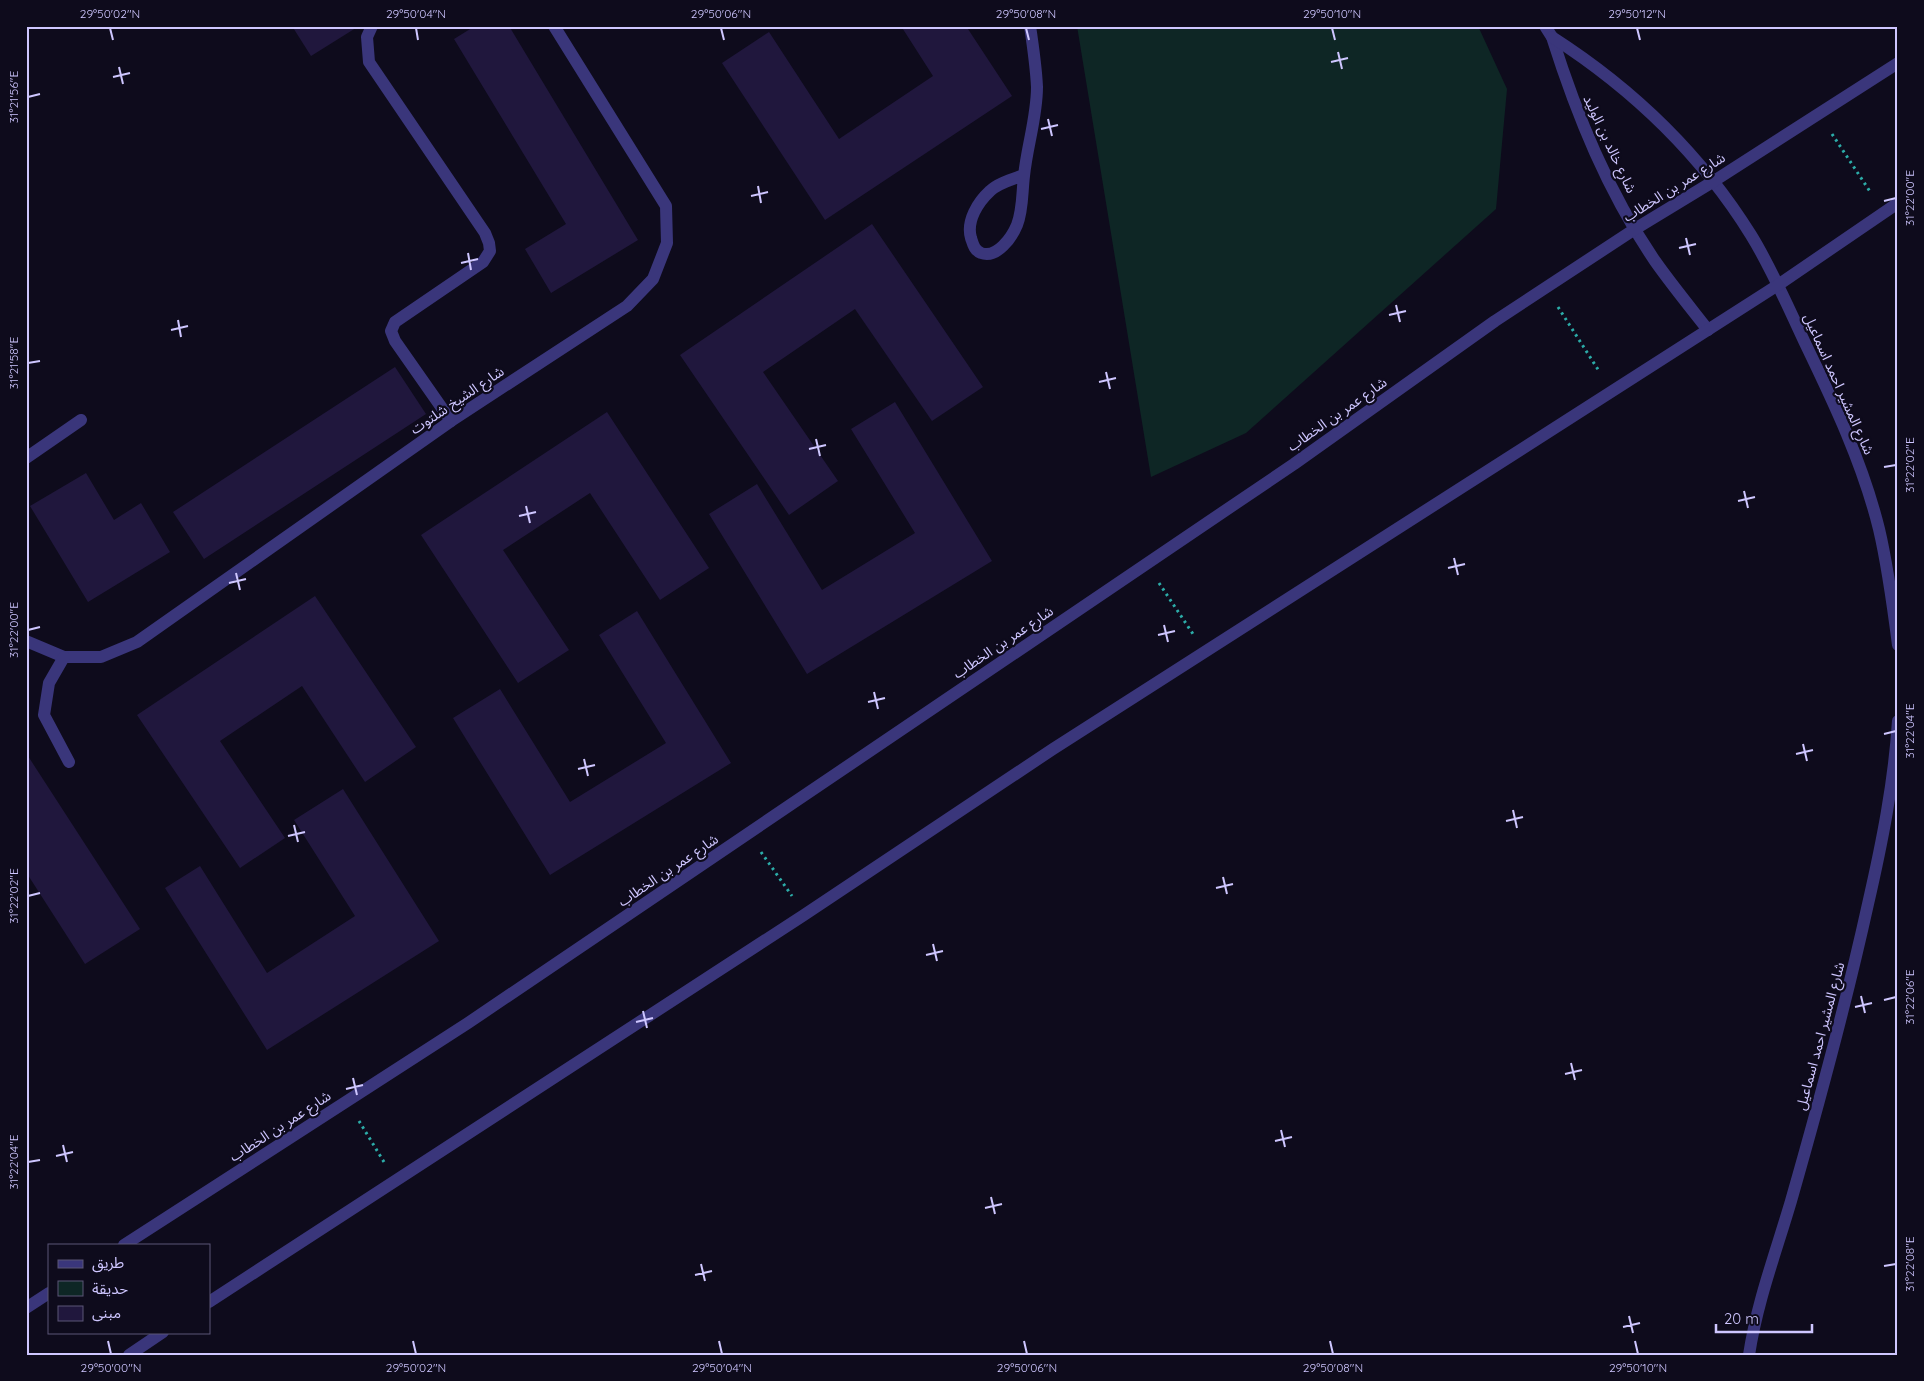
<svg xmlns="http://www.w3.org/2000/svg" width="1924" height="1381" viewBox="0 0 1924 1381" font-family="Quicksand,'Noto Sans Arabic',sans-serif">
	<rect width="100%" height="100%" fill="#0e0b1c"/>
	<polygon fill="#0e2625" points="1077,26 1478,26 1507,89 1496,209 1246,433 1151,477"/>
	<g fill="#20173d">
		<polygon points="292,26 359,26 311,56"/>
		<polygon points="475,26 509,26 638,240 551,293 525,249 566,224 454,39"/>
		<polygon points="901,26 966,26 1012,96 825,220 722,63 769,32 839,139 933,76"/>
		<polygon points="872,224 983,387 932,421 855,309 763,372 838,481 789,515 680,355"/>
		<polygon points="395,367 426,414 204,559 173,512"/>
		<polygon points="895,402 992,561 807,674 709,514 757,484 822,590 915,533 851,429"/>
		<polygon points="607,412 709,568 660,600 590,493 503,550 569,650 518,683 421,535"/>
		<polygon points="86,473 114,520 141,503 170,552 88,602 30,506"/>
		<polygon points="315,596 416,747 365,782 302,686 220,741 285,838 240,868 137,715"/>
		<polygon points="637,611 731,763 550,875 453,718 500,689 570,802 666,743 599,635"/>
		<polygon points="26,753 140,929 85,964 26,872"/>
		<polygon points="343,789 439,941 267,1050 165,888 200,866 267,973 355,916 294,820"/>
	</g>
	<g fill="none" stroke-linecap="round" stroke-linejoin="round">
		<g stroke="#2caca8" stroke-width="3" stroke-dasharray="2.5 4" stroke-linecap="butt">
			<polyline points="1832,134 1871,193"/>
			<polyline points="1558,307 1599,371"/>
			<polyline points="1159,583 1193,634"/>
			<polyline points="761,852 792,896"/>
			<polyline points="359,1121 384,1162"/>
		</g>
		<g stroke="#3a367b" stroke-width="12">
			<polyline points="372,26 367,37 369,62 485,233 489,243 490,251 483,262 395,322 391,331 395,341 451,421"/>
			<path d="M1545,26l7,11c25,79 56,155 103,224 17,24 35,46 53,69"/>
			<path d="M1552,37c81,52 148,116 199,198 21,34 37,72 54,108 29,60 58,121 74,186 9,38 14,77 19,116"/>
			<path d="M1024,175c-11,4 -26,8 -34,16 -12,11 -24,30 -19,47 2,6 3,12 10,15 16,6 31,-16 36,-28 6,-15 5,-33 7,-49 3,-30 13,-59 13,-89 -1,-21 -4,-41 -7,-61"/>
			<polyline points="26,458 81,420"/>
			<polyline points="26,641 64,657 101,657 137,642 451,421 627,306 653,279 667,243 666,206 554,26"/>
			<polyline points="64,657 49,683 44,715 69,762"/>
			<polyline points="124,1245 468,1023 1294,464 1495,321 1635,229 1714,181 1898,63"/>
			<polyline points="209,1302 804,915 1053,749 1778,285 1898,203"/>
			<polyline points="26,1308 49,1293"/>
			<polyline points="129,1355 163,1332"/>
			<path d="M1749,1355c8,-53 27,-103 42,-154 28,-98 55,-197 77,-297 14,-61 26,-121 30,-183"/>
		</g>
	</g>
	<path fill="none" stroke="#cec6ff" stroke-width="2" d="M110,28l3,12M416,28l2,12M721,28l3,12M1026,28l3,12M1332,28l3,12M1637,28l3,12M1338,52l4,17M1331,62l17,-4M119,67l4,17M113,77l17,-4M28,97l12,-3M1048,119l4,17M1041,129l17,-4M758,186l3,17M751,196l17,-4M1884,201l12,-3M1686,238l4,17M1679,248l17,-4M468,253l3,17M461,263l17,-4M1396,305l4,17M1389,315l17,-4M178,320l3,17M171,330l17,-4M28,363l12,-2M1106,372l4,17M1099,382l17,-4M816,439l4,17M809,449l17,-4M1884,467l12,-2M1744,491l4,17M1738,501l17,-4M526,506l4,17M519,516l17,-4M1454,558l4,17M1448,568l17,-4M236,573l4,17M229,583l17,-4M1164,625l4,17M28,630l12,-3M1158,635l17,-4M874,692l4,17M868,702l17,-4M1884,734l12,-3M1803,744l4,17M1796,754l17,-4M584,759l4,17M578,769l17,-4M1513,810l4,18M1506,821l17,-4M294,825l4,17M288,836l17,-4M1223,877l4,17M1216,888l17,-4M28,896l12,-3M933,944l4,17M926,955l17,-4M1861,996l4,17M1884,1000l12,-3M1855,1007l17,-4M643,1011l4,17M636,1022l17,-4M1571,1063l4,17M1565,1074l17,-4M353,1078l4,17M346,1089l17,-4M1281,1130l4,17M1275,1141l17,-4M63,1145l4,17M56,1156l17,-4M28,1162l12,-2M991,1197l4,17M985,1208l17,-4M701,1264l4,17M1884,1266l12,-2M695,1275l17,-4M1629,1316l4,17M1623,1327l17,-4M108,1341l3,13M413,1341l3,13M719,1341l3,13M1024,1341l3,13M1330,1341l3,13M1635,1341l3,13"/>
	<g text-anchor="middle" stroke-width="4.5" stroke-linejoin="round" paint-order="stroke">
		<g font-size="14" fill="#cec6ff" stroke="#0e0b1c">
			<text transform="translate(1610 144) rotate(65)" y="5">شارع خالد بن الوليد</text>
			<text transform="translate(1674 187) rotate(-32)" y="5">شارع عمر بن الخطاب</text>
			<text transform="translate(1839 384) rotate(66)" y="5">شارع المشير احمد اسماعيل</text>
			<text transform="translate(457 400) rotate(-34)" y="5">شارع الشيخ شلتوت</text>
			<text transform="translate(1337 414) rotate(-35)" y="5">شارع عمر بن الخطاب</text>
			<text transform="translate(1003 642) rotate(-34)" y="5">شارع عمر بن الخطاب</text>
			<text transform="translate(668 870) rotate(-34)" y="5">شارع عمر بن الخطاب</text>
			<text transform="translate(1820 1036) rotate(-75)" y="5">شارع المشير احمد اسماعيل</text>
			<text transform="translate(280 1126) rotate(-33)" y="5">شارع عمر بن الخطاب</text>
		</g>
	</g>
	<rect width="1924" height="1381" fill="none" stroke="#0e0b1c" stroke-width="55"/>
	<rect x="48" y="1244" width="162" height="90" fill="#0e0b1c" stroke="#5b5677"/>
	<rect x="58" y="1260" width="25" height="8" fill="#3a367b" stroke="#5b5677"/>
	<text x="92" y="1268" font-size="15" fill="#cec6ff">طريق</text>
	<rect x="58" y="1281" width="25" height="15" fill="#0e2625" stroke="#5b5677"/>
	<text x="92" y="1294" font-size="15" fill="#cec6ff">حديقة</text>
	<rect x="58" y="1306" width="25" height="15" fill="#20173d" stroke="#5b5677"/>
	<text x="92" y="1318" font-size="15" fill="#cec6ff">مبنى</text>
	<path d="M1716 1324v8h96v-8" fill="none" stroke="#cec6ff" stroke-width="2.5"/>
	<text x="1724" y="1324" font-size="15" fill="#cec6ff" stroke="#0e0b1c" stroke-width="4" paint-order="stroke">20 m</text>
	<rect x="28" y="28" width="1868" height="1326" fill="none" stroke="#cec6ff" stroke-width="2"/>
	<g font-size="12" text-anchor="middle" fill="#cec6ff">
		<text x="110" y="18">29°50'02"N</text>
		<text x="416" y="18">29°50'04"N</text>
		<text x="721" y="18">29°50'06"N</text>
		<text x="1026" y="18">29°50'08"N</text>
		<text x="1332" y="18">29°50'10"N</text>
		<text x="1637" y="18">29°50'12"N</text>
		<text transform="translate(14 97) rotate(-90)" y="4">31°21'56"E</text>
		<text transform="translate(1910 198) rotate(-90)" y="4">31°22'00"E</text>
		<text transform="translate(14 363) rotate(-90)" y="4">31°21'58"E</text>
		<text transform="translate(1910 465) rotate(-90)" y="4">31°22'02"E</text>
		<text transform="translate(14 630) rotate(-90)" y="4">31°22'00"E</text>
		<text transform="translate(1910 731) rotate(-90)" y="4">31°22'04"E</text>
		<text transform="translate(14 896) rotate(-90)" y="4">31°22'02"E</text>
		<text transform="translate(1910 997) rotate(-90)" y="4">31°22'06"E</text>
		<text transform="translate(14 1162) rotate(-90)" y="4">31°22'04"E</text>
		<text transform="translate(1910 1264) rotate(-90)" y="4">31°22'08"E</text>
		<text x="111" y="1372">29°50'00"N</text>
		<text x="416" y="1372">29°50'02"N</text>
		<text x="722" y="1372">29°50'04"N</text>
		<text x="1027" y="1372">29°50'06"N</text>
		<text x="1333" y="1372">29°50'08"N</text>
		<text x="1638" y="1372">29°50'10"N</text>
	</g>
</svg>
